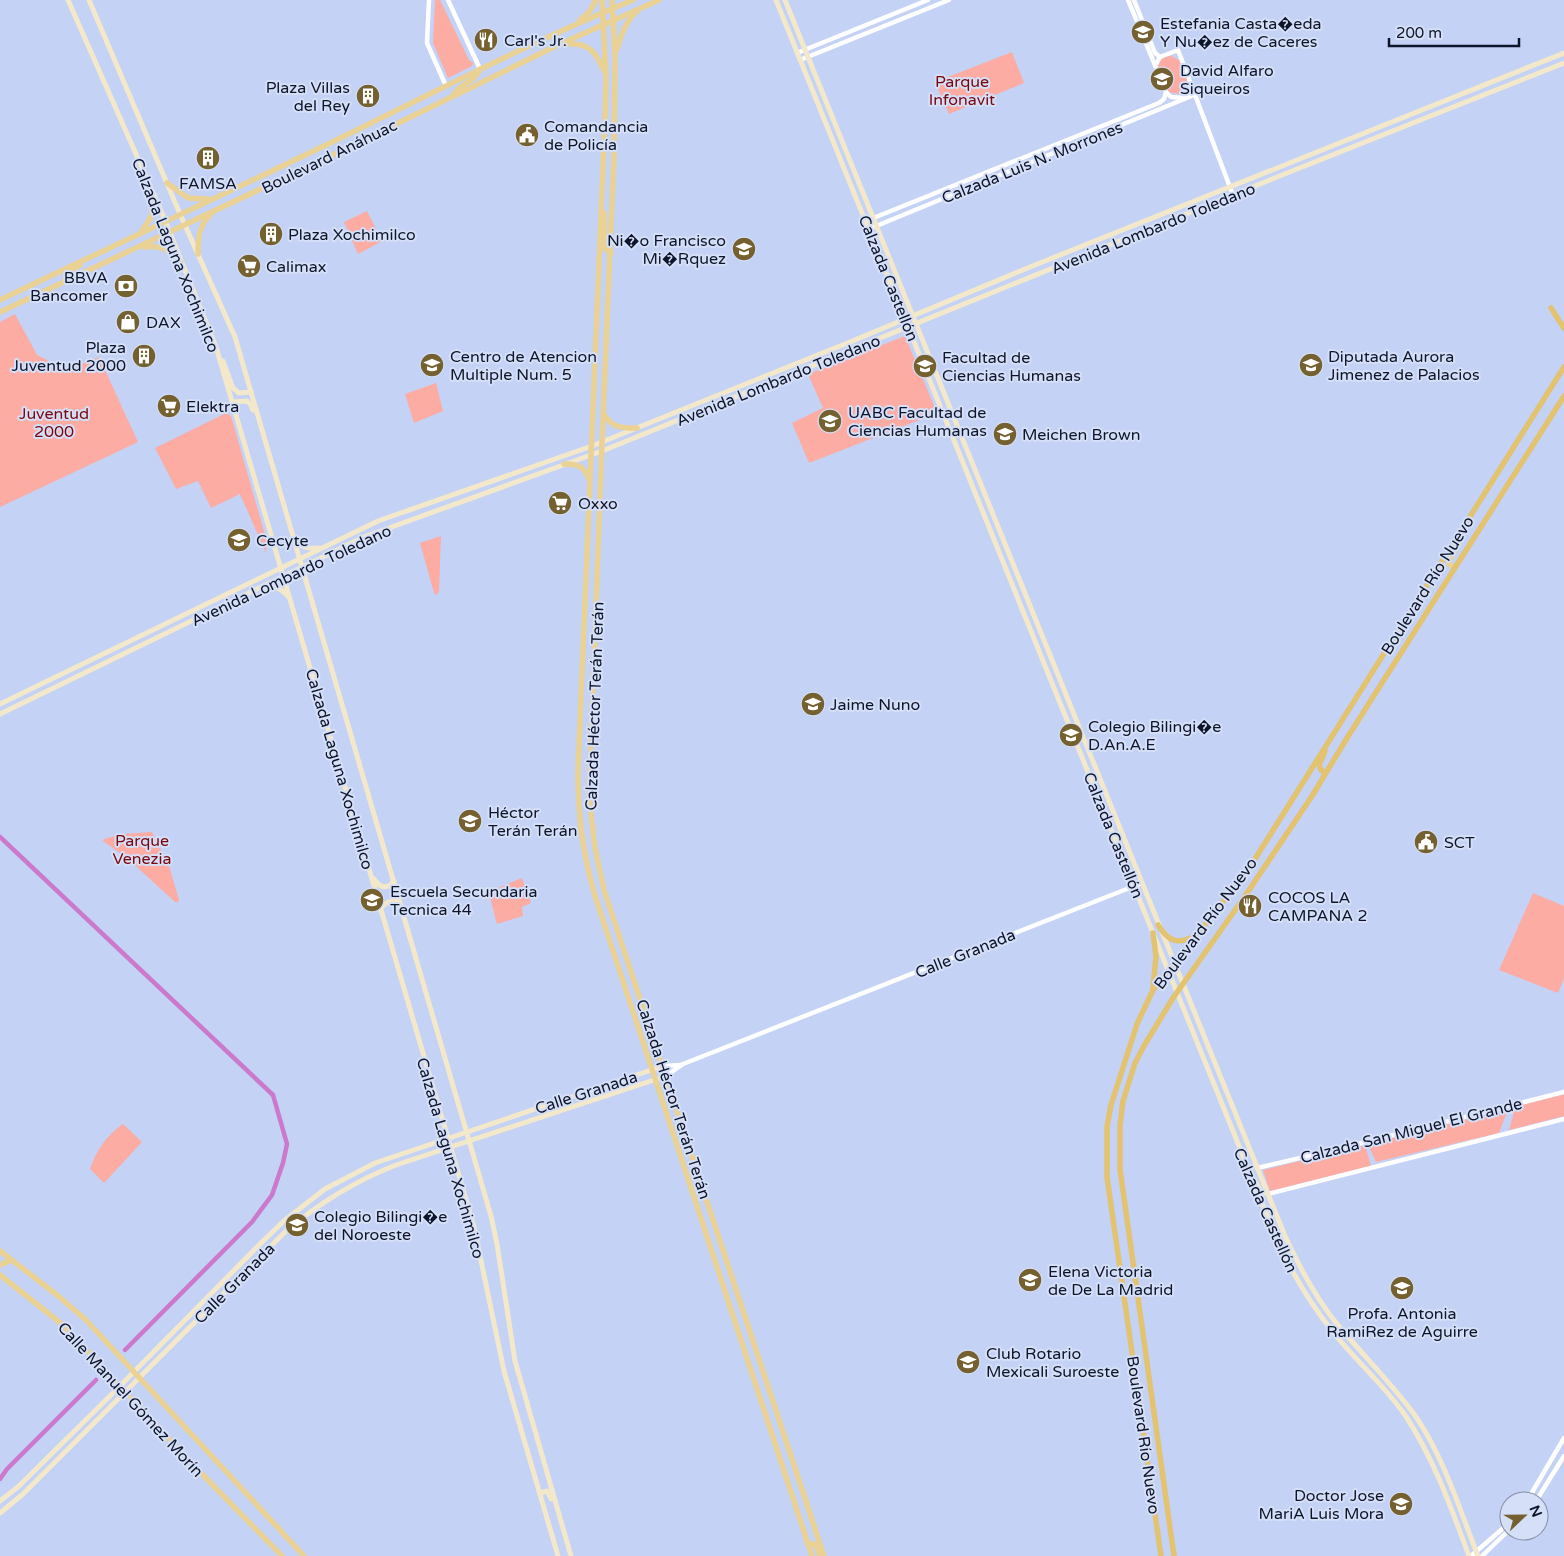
<svg xmlns="http://www.w3.org/2000/svg" width="1564" height="1556" viewBox="0 0 1564 1556" font-family="'Varela Round',sans-serif">
	<rect width="100%" height="100%" fill="#c3d2f5"/>
	<g fill="#fcaca3">
		<polygon points="435,0 440,0 469,60 473,63 472,66 448,78 433,43"/>
		<polygon points="1012,52 1024,83 949,114 935,82"/>
		<polygon points="1169,55 1179,60 1188,81 1186,89 1179,94 1168,92 1158,66 1161,59"/>
		<polygon points="367,211 382,241 358,254 344,222"/>
		<polygon points="15,314 37,355 67,370 99,357 138,442 0,507 0,322"/>
		<polygon points="905,336 937,413 809,463 792,423 823,408 808,374"/>
		<polygon points="436,383 443,411 414,423 405,394"/>
		<polygon points="226,413 231,416 267,542 266,553 240,494 211,508 198,481 176,489 155,448"/>
		<polygon points="441,536 439,592 436,595 434,593 420,543"/>
		<polygon points="152,832 170,869 179,900 178,902 175,902 127,858 103,841 104,839 122,834"/>
		<polygon points="522,878 531,903 522,907 523,916 497,924 489,894 491,891"/>
		<polygon points="1533,893 1564,906 1564,978 1558,993 1499,970"/>
		<polygon points="1564,1094 1564,1116 1509,1130 1516,1105"/>
		<polygon points="1508,1109 1499,1133 1376,1162 1367,1142"/>
		<path d="M123,1124l19,18 -38,41 -14,-14c7,-20 16,-33 33,-45z"/>
		<polygon points="1365,1145 1371,1166 1270,1191 1263,1170"/>
	</g>
	<g fill="none" stroke-linecap="round" stroke-linejoin="round">
		<g stroke="#cc78cc" stroke-width="4.5">
			<polyline points="0,837 273,1095 287,1144 283,1163 272,1195 252,1222 125,1350"/>
			<polyline points="0,1479 7,1469 96,1380"/>
		</g>
		<g stroke="#fff" stroke-width="4.5">
			<polyline points="429,0 427,43 446,86"/>
			<polyline points="448,0 480,69"/>
			<polyline points="1128,0 1166,92 1171,97 1183,98"/>
			<polyline points="1134,0 1155,53 1160,57"/>
			<polyline points="797,53 928,0"/>
			<polyline points="800,60 949,0"/>
			<polyline points="1155,66 1160,57 1178,50 1233,195"/>
			<polyline points="866,221 1159,103 1164,99 1166,92"/>
			<polyline points="869,229 1194,95"/>
			<polyline points="663,1066 681,1065"/>
			<polyline points="666,1076 683,1064 1142,883"/>
			<polyline points="1257,1168 1334,1150 1564,1092"/>
			<polyline points="1268,1194 1564,1119"/>
			<polyline points="1527,1501 1564,1438"/>
			<polyline points="1536,1501 1564,1456"/>
			<polyline points="1471,1556 1509,1523"/>
			<polyline points="1482,1556 1509,1530"/>
		</g>
		<g stroke="#f4e8ca" stroke-width="5">
			<polyline points="68,0 162,213 216,347 474,1227 504,1371 558,1556"/>
			<polyline points="89,0 180,214 235,337 491,1216 497,1244 515,1361 571,1556"/>
			<path d="M776,0l499,1235c15,35 34,67 58,97 23,29 51,53 72,83 29,44 46,92 64,141"/>
			<path d="M785,0l500,1236c16,34 33,66 57,94 24,28 50,54 72,84 30,43 45,94 64,142"/>
			<polyline points="223,361 233,388 239,393 251,392"/>
			<polyline points="232,402 247,401 251,405 253,410"/>
			<path d="M294,539c8,9 13,10 25,9"/>
			<path d="M265,587c10,-1 16,1 23,9"/>
			<polyline points="0,704 378,521 592,446 850,342 1030,267 1564,53"/>
			<polyline points="0,714 364,537 602,451 1287,173 1564,63"/>
			<path d="M374,879c6,9 13,11 20,2"/>
			<path d="M380,910c4,-6 7,-9 15,-9l6,6"/>
			<polyline points="1255,1180 1260,1190 1268,1194"/>
			<polyline points="540,1493 547,1491 551,1499"/>
			<polyline points="0,1501 19,1486 120,1386 262,1242 285,1220 325,1189 375,1163 663,1066"/>
			<path d="M0,1513l23,-19 262,-262c34,-29 70,-51 111,-67l270,-89"/>
		</g>
		<g stroke="#ead194" stroke-width="5.5">
			<path d="M602,0l4,77 -1,41 -27,652c0,46 4,81 17,126l217,660"/>
			<polyline points="612,0 615,56 614,155 602,442 589,797 595,848 604,890 824,1556"/>
			<polyline points="580,20 589,12 596,0"/>
			<path d="M562,44c25,-2 33,5 42,27"/>
			<path d="M617,49c5,-16 8,-27 21,-39"/>
			<path d="M454,94c7,-11 21,-12 26,-25"/>
			<polyline points="167,183 188,198 208,199"/>
			<polyline points="604,213 605,249 611,253"/>
			<polyline points="142,231 152,215 150,188"/>
			<path d="M144,247c17,-2 25,2 37,15"/>
			<path d="M198,254c0,-18 1,-29 14,-41"/>
			<polyline points="65,281 66,274 80,265"/>
			<path d="M0,300c123,-59 247,-116 369,-176 87,-43 174,-87 264,-124"/>
			<polyline points="0,312 341,151 558,45 659,0"/>
			<path d="M604,415c9,13 18,13 33,13"/>
			<path d="M564,464c14,0 20,2 25,15"/>
			<polyline points="1455,568 1449,564 1449,561 1459,543 1461,533"/>
			<polyline points="0,1251 57,1295 86,1320 304,1556"/>
			<polyline points="0,1265 11,1260"/>
			<polyline points="0,1275 63,1325 200,1472 282,1556"/>
			<polyline points="808,1543 816,1545 820,1556"/>
		</g>
		<g stroke="#e3c270" stroke-width="5.5">
			<polyline points="1551,308 1564,328"/>
			<polyline points="1325,751 1319,765 1321,770 1325,773"/>
			<path d="M1158,925c10,16 20,21 38,10"/>
			<polyline points="1153,933 1156,956 1153,988"/>
			<polyline points="1161,1556 1107,1177 1107,1127 1111,1105 1137,1024 1153,990 1248,870 1564,367"/>
			<polyline points="1174,1556 1120,1169 1120,1125 1123,1101 1135,1063 1145,1044 1173,998 1245,896 1312,796 1347,738 1564,396"/>
		</g>
	</g>
	<defs>
		<g id="school-disc" transform="scale(1.25)"><circle r="9.5" fill="#75602f" stroke="#d5dff7"/><path d="M0-5L7-2L0 1L-7-2ZM-4 1L0 2.5L4 1V4Q0 6-4 4Z" fill="#fff"/></g>
		<g id="restaurant-disc" transform="scale(1.25)"><circle r="9.5" fill="#75602f" stroke="#d5dff7"/><path d="M-5-6h1v4h1v-4h1v4h1v-4h1v5L-1.5 .5V6h-2V.5L-5-1ZM5-6V6H3V1.5H1.5Q1.5-4 5-6Z" fill="#fff"/></g>
		<g id="building-disc" transform="scale(1.25)"><circle r="9.5" fill="#75602f" stroke="#d5dff7"/><path d="M-4-6H4V6H1V3H-1V6H-4ZM-2.5-4.3h1.7v1.8h-1.7ZM.8-4.3h1.7v1.8H.8ZM-2.5-1h1.7V.8h-1.7ZM.8-1h1.7V.8H.8Z" fill="#fff"/></g>
		<g id="civic-disc" transform="scale(1.25)"><circle r="9.5" fill="#75602f" stroke="#d5dff7"/><path d="M-.6-6.5H3V-4.5H.6V-3L4-1V1h2V6H-6V1h2V-1L-.6-3ZM-1.2 2.5V6h2.4V2.5Z" fill="#fff"/></g>
		<g id="supermarket-disc" transform="scale(1.25)"><circle r="9.5" fill="#75602f" stroke="#d5dff7"/><path d="M-6-5.5h2.5l.6 2H6L4.5 2H-2.5L-4.4-4H-6ZM-1.5 3.2a1.3 1.3 0 1 0 .1 0ZM3 3.2a1.3 1.3 0 1 0 .1 0Z" fill="#fff"/></g>
		<g id="bank-disc" transform="scale(1.25)"><circle r="9.5" fill="#75602f" stroke="#d5dff7"/><path d="M-6-4H6V4H-6ZM0-2.3a2.3 2.3 0 1 0 0 4.6a2.3 2.3 0 1 0 0-4.6Z" fill="#fff"/></g>
		<g id="shop-disc" transform="scale(1.25)"><circle r="9.5" fill="#75602f" stroke="#d5dff7"/><path d="M-5-2.5h2.3a2.7 3.5 0 0 1 5.4 0H5L5.5 6h-11ZM-1.5-2.5h3a1.5 2.3 0 0 0-3 0Z" fill="#fff"/></g>
		<g id="university-disc" transform="scale(1.25)"><circle r="9.5" fill="#75602f" stroke="#d5dff7"/><path d="M0-5L7-2L0 1L-7-2ZM-4 1L0 2.5L4 1V4Q0 6-4 4Z" fill="#fff"/></g>
	</defs>
	<g fill-rule="evenodd">
		<use href="#school-disc" x="1143" y="32"/>
		<use href="#restaurant-disc" x="486" y="40"/>
		<use href="#school-disc" x="1162" y="79"/>
		<use href="#building-disc" x="368" y="96"/>
		<use href="#civic-disc" x="527" y="135"/>
		<use href="#building-disc" x="208" y="158"/>
		<use href="#building-disc" x="271" y="234"/>
		<use href="#school-disc" x="744" y="249"/>
		<use href="#supermarket-disc" x="249" y="266"/>
		<use href="#bank-disc" x="126" y="286"/>
		<use href="#shop-disc" x="128" y="322"/>
		<use href="#building-disc" x="144" y="356"/>
		<use href="#school-disc" x="432" y="365"/>
		<use href="#school-disc" x="1311" y="365"/>
		<use href="#university-disc" x="925" y="366"/>
		<use href="#supermarket-disc" x="169" y="406"/>
		<use href="#school-disc" x="830" y="421"/>
		<use href="#school-disc" x="1005" y="434"/>
		<use href="#supermarket-disc" x="560" y="503"/>
		<use href="#school-disc" x="239" y="540"/>
		<use href="#school-disc" x="813" y="704"/>
		<use href="#school-disc" x="1071" y="735"/>
		<use href="#school-disc" x="470" y="821"/>
		<use href="#civic-disc" x="1426" y="842"/>
		<use href="#school-disc" x="372" y="900"/>
		<use href="#restaurant-disc" x="1250" y="906"/>
		<use href="#school-disc" x="297" y="1225"/>
		<use href="#school-disc" x="1030" y="1280"/>
		<use href="#school-disc" x="1402" y="1288"/>
		<use href="#school-disc" x="968" y="1362"/>
		<use href="#school-disc" x="1401" y="1504"/>
	</g>
	<g text-anchor="middle" stroke-width="4" stroke-linejoin="round" paint-order="stroke">
		<g font-size="16" fill="#0d152a" stroke="#d5dff7" text-anchor="start">
			<text x="1160" y="29">Estefania Casta�eda<tspan x="1160" dy="18">Y Nu�ez de Caceres</tspan></text>
			<text x="504" y="46">Carl's Jr.</text>
			<text x="1180" y="76">David Alfaro<tspan x="1180" dy="18">Siqueiros</tspan></text>
			<text x="350" y="93" text-anchor="end">Plaza Villas<tspan x="350" dy="18">del Rey</tspan></text>
			<text x="544" y="132">Comandancia<tspan x="544" dy="18">de Policía</tspan></text>
			<text x="208" y="189" text-anchor="middle">FAMSA</text>
			<text x="288" y="240">Plaza Xochimilco</text>
			<text x="726" y="246" text-anchor="end">Ni�o Francisco<tspan x="726" dy="18">Mi�Rquez</tspan></text>
			<text x="266" y="272">Calimax</text>
			<text x="108" y="283" text-anchor="end">BBVA<tspan x="108" dy="18">Bancomer</tspan></text>
			<text x="146" y="328">DAX</text>
			<text x="126" y="353" text-anchor="end">Plaza<tspan x="126" dy="18">Juventud 2000</tspan></text>
			<text x="450" y="362">Centro de Atencion<tspan x="450" dy="18">Multiple Num. 5</tspan></text>
			<text x="1328" y="362">Diputada Aurora<tspan x="1328" dy="18">Jimenez de Palacios</tspan></text>
			<text x="942" y="363">Facultad de<tspan x="942" dy="18">Ciencias Humanas</tspan></text>
			<text x="186" y="412">Elektra</text>
			<text x="848" y="418">UABC Facultad de<tspan x="848" dy="18">Ciencias Humanas</tspan></text>
			<text x="1022" y="440">Meichen Brown</text>
			<text x="578" y="509">Oxxo</text>
			<text x="256" y="546">Cecyte</text>
			<text x="830" y="710">Jaime Nuno</text>
			<text x="1088" y="732">Colegio Bilingi�e<tspan x="1088" dy="18">D.An.A.E</tspan></text>
			<text x="488" y="818">Héctor<tspan x="488" dy="18">Terán Terán</tspan></text>
			<text x="1444" y="848">SCT</text>
			<text x="390" y="897">Escuela Secundaria<tspan x="390" dy="18">Tecnica 44</tspan></text>
			<text x="1268" y="903">COCOS LA<tspan x="1268" dy="18">CAMPANA 2</tspan></text>
			<text x="314" y="1222">Colegio Bilingi�e<tspan x="314" dy="18">del Noroeste</tspan></text>
			<text x="1048" y="1277">Elena Victoria<tspan x="1048" dy="18">de De La Madrid</tspan></text>
			<text x="1402" y="1319" text-anchor="middle">Profa. Antonia<tspan x="1402" dy="18">RamiRez de Aguirre</tspan></text>
			<text x="986" y="1359">Club Rotario<tspan x="986" dy="18">Mexicali Suroeste</tspan></text>
			<text x="1384" y="1501" text-anchor="end">Doctor Jose<tspan x="1384" dy="18">MariA Luis Mora</tspan></text>
		</g>
		<g font-size="16" fill="#79070c" stroke="#d5dff7">
			<text x="962" y="87">Parque<tspan x="962" dy="18">Infonavit</tspan></text>
			<text x="54" y="419">Juventud<tspan x="54" dy="18">2000</tspan></text>
			<text x="142" y="846">Parque<tspan x="142" dy="18">Venezia</tspan></text>
		</g>
		<g font-size="16" fill="#0d152a" stroke="#d5dff7">
			<text transform="translate(329 156) rotate(-26)" y="6">Boulevard Anáhuac</text>
			<text transform="translate(1032 162) rotate(-22)" y="6">Calzada Luis N. Morrones</text>
			<text transform="translate(1153 228) rotate(-22)" y="6">Avenida Lombardo Toledano</text>
			<text transform="translate(176 255) rotate(68)" y="6">Calzada Laguna Xochimilco</text>
			<text transform="translate(889 278) rotate(68)" y="6">Calzada Castellón</text>
			<text transform="translate(778 380) rotate(-22)" y="6">Avenida Lombardo Toledano</text>
			<text transform="translate(291 575) rotate(-25)" y="6">Avenida Lombardo Toledano</text>
			<text transform="translate(1427 585) rotate(-58)" y="6">Boulevard Río Nuevo</text>
			<text transform="translate(594 706) rotate(-88)" y="6">Calzada Héctor Terán Terán</text>
			<text transform="translate(340 769) rotate(74)" y="6">Calzada Laguna Xochimilco</text>
			<text transform="translate(1114 835) rotate(68)" y="6">Calzada Castellón</text>
			<text transform="translate(1205 923) rotate(-53)" y="6">Boulevard Río Nuevo</text>
			<text transform="translate(965 953) rotate(-22)" y="6">Calle Granada</text>
			<text transform="translate(586 1092) rotate(-18)" y="6">Calle Granada</text>
			<text transform="translate(674 1099) rotate(72)" y="6">Calzada Héctor Terán Terán</text>
			<text transform="translate(1411 1130) rotate(-14)" y="6">Calzada San Miguel El Grande</text>
			<text transform="translate(451 1158) rotate(74)" y="6">Calzada Laguna Xochimilco</text>
			<text transform="translate(1266 1210) rotate(66)" y="6">Calzada Castellón</text>
			<text transform="translate(234 1283) rotate(-45)" y="6">Calle Granada</text>
			<text transform="translate(131 1399) rotate(47)" y="6">Calle Manuel Gómez Morín</text>
			<text transform="translate(1144 1435) rotate(82)" y="6">Boulevard Río Nuevo</text>
		</g>
	</g>
	<g transform="translate(1524 1516) rotate(68)"><circle r="24" fill="#d5dff7" stroke="#858ea5"/>
	<path d="M0-4L9 19L0 12L-9 19Z" fill="#75602f"/>
	<text y="-8" font-size="14" font-weight="bold" text-anchor="middle" fill="#0d152a">N</text>
	</g>
	<path d="M1389 38v8h130v-8" fill="none" stroke="#0d152a" stroke-width="2.5"/>
	<text x="1396" y="38" font-size="15" fill="#0d152a" stroke="#d5dff7" stroke-width="4" paint-order="stroke">200 m</text>
</svg>
